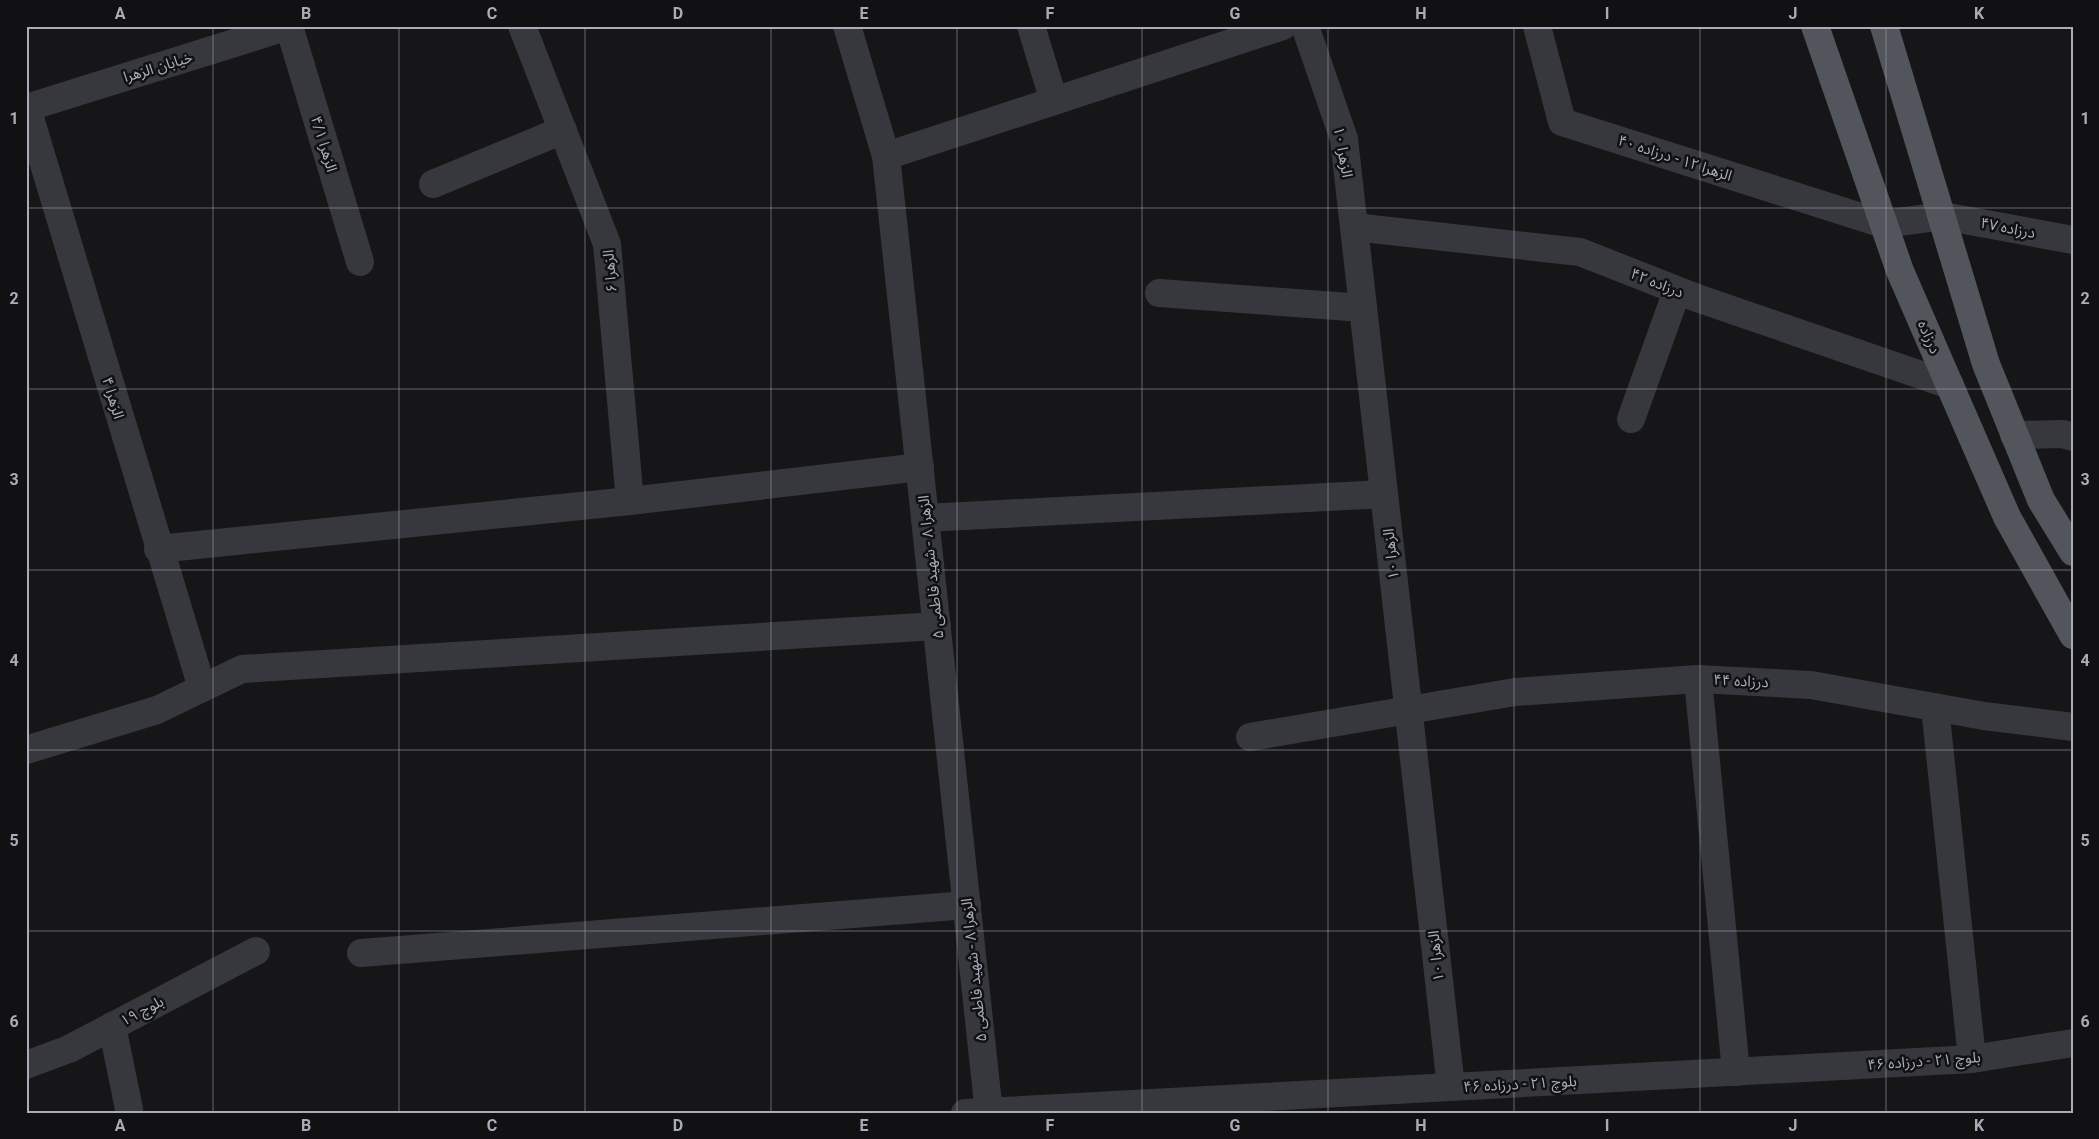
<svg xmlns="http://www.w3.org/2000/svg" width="2099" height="1139" viewBox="0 0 2099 1139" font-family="Roboto,'Noto Sans Arabic',sans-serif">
	<rect width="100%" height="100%" fill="#161618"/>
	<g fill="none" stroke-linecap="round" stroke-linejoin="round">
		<g stroke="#37383d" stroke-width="28">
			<polyline points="289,26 360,262"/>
			<polyline points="522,26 607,244 630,501"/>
			<polyline points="847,26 886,156 989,1113"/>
			<polyline points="1031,26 1054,101"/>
			<polyline points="1305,26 1344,139 1451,1087"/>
			<polyline points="1537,26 1562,122 1883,224 1943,216 2073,240"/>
			<polyline points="26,108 289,26"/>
			<polyline points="27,108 202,688"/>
			<polyline points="886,156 1283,26"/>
			<polyline points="433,184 563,130"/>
			<polyline points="1354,227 1580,252 1697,298 1950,385"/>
			<polyline points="1159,293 1363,308"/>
			<polyline points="1631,419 1677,291"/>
			<polyline points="2014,435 2063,434 2073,437"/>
			<polyline points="925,518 1384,494"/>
			<polyline points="158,549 630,501 920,467"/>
			<polyline points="1698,679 1736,1072"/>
			<polyline points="1935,707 1972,1059"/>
			<polyline points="1250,737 1515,692 1698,679 1811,685 1984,716 2073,727"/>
			<polyline points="26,750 157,710 242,669 937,626"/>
			<polyline points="361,953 967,905"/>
			<polyline points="112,1026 129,1109"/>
			<polyline points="26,1065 69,1049 256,951"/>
			<polyline points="965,1113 1972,1059 2073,1043"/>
		</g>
		<g stroke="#53555c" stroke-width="28">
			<polyline points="1815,26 1900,271 2007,517 2073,635"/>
			<polyline points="1884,26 1986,364 2041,500 2073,552"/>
		</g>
	</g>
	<path fill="none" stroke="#a8adb8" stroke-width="1" stroke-opacity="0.55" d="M213,26v1087M399,26v1087M585,26v1087M771,26v1087M957,26v1087M1142,26v1087M1328,26v1087M1514,26v1087M1700,26v1087M1886,26v1087M26,208h2047M26,389h2047M26,570h2047M26,750h2047M26,931h2047"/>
	<g text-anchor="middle" stroke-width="5" stroke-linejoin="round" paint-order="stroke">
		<g font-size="15" fill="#a8adb8" stroke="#111113">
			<text transform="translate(158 67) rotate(-17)" y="5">خیابان الزهرا</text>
			<text transform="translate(324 144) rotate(73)" y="5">الزهرا ۴/۱</text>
			<text transform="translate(1343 152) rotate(80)" y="5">الزهرا ۱۰</text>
			<text transform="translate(1675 158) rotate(18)" y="5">الزهرا ۱۲ - درزاده ۴۰</text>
			<text transform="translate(2008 228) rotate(11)" y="5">درزاده ۴۷</text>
			<text transform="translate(610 271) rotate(-95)" y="5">الزهرا ۶</text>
			<text transform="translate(1657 283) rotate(22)" y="5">درزاده ۴۲</text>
			<text transform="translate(1929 337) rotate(66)" y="5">درزاده</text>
			<text transform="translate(113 398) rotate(73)" y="5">الزهرا ۴</text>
			<text transform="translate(1391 554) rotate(-96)" y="5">الزهرا ۱۰</text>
			<text transform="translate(931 567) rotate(-96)" y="5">الزهرا ۸ - شهید فاطمی ۵</text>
			<text transform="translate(1741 681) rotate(3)" y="5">درزاده ۴۴</text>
			<text transform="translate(1436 956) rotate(-96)" y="5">الزهرا ۱۰</text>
			<text transform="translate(974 970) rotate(-96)" y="5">الزهرا ۸ - شهید فاطمی ۵</text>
			<text transform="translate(142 1011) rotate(-28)" y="5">بلوچ ۱۹</text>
			<text transform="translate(1924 1061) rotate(-4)" y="5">بلوچ ۲۱ - درزاده ۴۶</text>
			<text transform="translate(1520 1084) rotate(-3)" y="5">بلوچ ۲۱ - درزاده ۴۶</text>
		</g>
	</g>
	<rect width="2099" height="1139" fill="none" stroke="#111113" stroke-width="55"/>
	<rect x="28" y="28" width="2044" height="1084" fill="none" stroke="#a8adb8" stroke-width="2"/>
	<g font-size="16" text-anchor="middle" font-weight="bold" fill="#a8adb8">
		<text x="120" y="19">A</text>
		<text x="306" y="19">B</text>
		<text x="492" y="19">C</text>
		<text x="678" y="19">D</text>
		<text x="864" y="19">E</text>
		<text x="1050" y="19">F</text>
		<text x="1235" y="19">G</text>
		<text x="1421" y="19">H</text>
		<text x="1607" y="19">I</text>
		<text x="1793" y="19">J</text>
		<text x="1979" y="19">K</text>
		<text x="14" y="124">1</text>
		<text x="2085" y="124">1</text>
		<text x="14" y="304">2</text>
		<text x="2085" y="304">2</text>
		<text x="14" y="485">3</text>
		<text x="2085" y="485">3</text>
		<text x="14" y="666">4</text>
		<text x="2085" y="666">4</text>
		<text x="14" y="846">5</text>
		<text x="2085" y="846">5</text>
		<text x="14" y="1027">6</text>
		<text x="2085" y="1027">6</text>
		<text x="120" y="1131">A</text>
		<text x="306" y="1131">B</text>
		<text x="492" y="1131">C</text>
		<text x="678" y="1131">D</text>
		<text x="864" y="1131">E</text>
		<text x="1050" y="1131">F</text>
		<text x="1235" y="1131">G</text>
		<text x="1421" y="1131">H</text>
		<text x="1607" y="1131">I</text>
		<text x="1793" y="1131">J</text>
		<text x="1979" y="1131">K</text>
	</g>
</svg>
